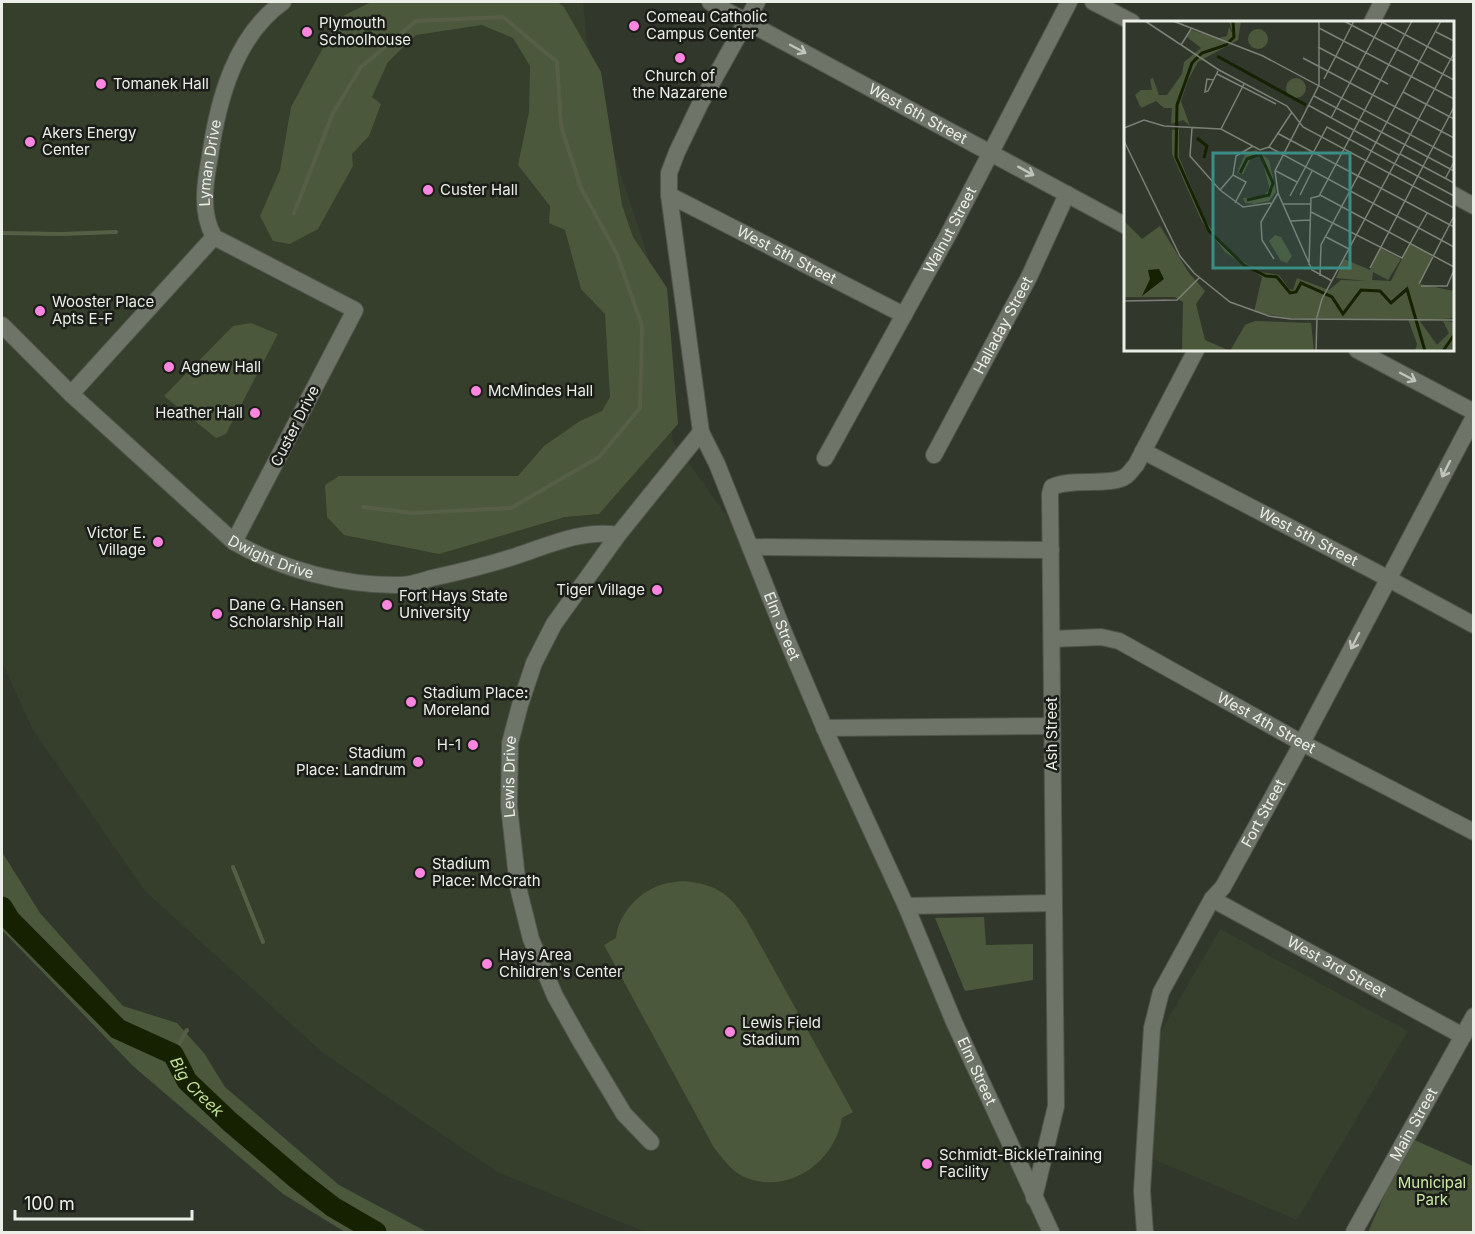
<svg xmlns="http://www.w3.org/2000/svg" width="1475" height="1234" viewBox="0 0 1475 1234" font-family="Inter,sans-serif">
	<rect width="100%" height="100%" fill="#32372c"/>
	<g fill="#363e2c">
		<polygon points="2,2 583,2 587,41 610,143 653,271 673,442 750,547 1052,1232 645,1232 497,1172 323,1053 145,891 33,730 2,662"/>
		<polygon points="1220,929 1408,1031 1297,1220 1153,1159 1156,1050 1161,1031"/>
	</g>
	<g fill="#4b583b">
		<polygon points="371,2 558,2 564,7 601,72 622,205 633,237 667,288 678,424 599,514 565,517 439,554 344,535 327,517 325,485 339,476 518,476 544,446 580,421 602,411 610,397 605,314 581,289 565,230 549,223 550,206 518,165 529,112 530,66 513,38 482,25 416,35 388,62 372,97 381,104 369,136 352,154 353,166 318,229 290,244 273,241 260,216 280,170 291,107 306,79 339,18"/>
		<polygon points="251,323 278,334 226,434 216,438 164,396 233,326"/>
		<polygon points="2,852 40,913 123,1006 177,1023 204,1053 225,1087 339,1185 427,1232 345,1232 283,1194 133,1066 2,930"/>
		<path d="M683,881c32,3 45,11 63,38l107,193 -11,6c-7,45 -56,79 -100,58 -12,-7 -21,-19 -29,-30l-109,-201 12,-7c2,-24 24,-48 48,-54 6,-2 13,-2 19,-3z"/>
		<polygon points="984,917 986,945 1033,944 1033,980 965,991 935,918"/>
		<polygon points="1410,1138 1473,1166 1473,1232 1368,1232"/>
	</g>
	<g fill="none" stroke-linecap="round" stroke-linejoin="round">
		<g stroke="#565f46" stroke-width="4">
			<polyline points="294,213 333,113 361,67 416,21 503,17 557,62 561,126 581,188 617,254 642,326 640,408 599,457 511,508 412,513 363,507"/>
			<polyline points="2,233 61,234 116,232"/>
			<polyline points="233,867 263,942"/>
			<polyline points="173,1054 187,1030"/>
		</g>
		<path stroke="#152101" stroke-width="21" id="s1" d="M2,907l8,13 108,109 55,25 14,27 42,40 68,58 36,28 43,25"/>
		<g stroke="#51544b" stroke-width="18">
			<g id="minor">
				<path id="s2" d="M710,2l416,224"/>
				<path id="s3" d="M757,2l-57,102 -23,48 -8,21v22l32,237 16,32 68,171 45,106 76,165 48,116 97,210"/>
				<polyline points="1093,2 1132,22"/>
				<polyline points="1372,22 1382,2"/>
				<polyline points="1452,194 1474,206"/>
				<path id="s4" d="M669,195l235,120"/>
				<polyline points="214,237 355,310 234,542"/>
				<path id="s5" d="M214,237c-14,-25 -9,-54 -4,-81 8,-56 25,-120 73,-154"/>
				<path id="s6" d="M2,325l69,69 163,148c49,28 110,44 167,43 10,0 21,-4 31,-7 28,-6 56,-13 84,-22 33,-11 67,-27 102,-21"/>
				<polyline points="1357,350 1474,412"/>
				<polyline points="71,394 214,237"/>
				<path id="s7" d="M1143,451l229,119 102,55"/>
				<path id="s8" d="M934,455l95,-178 38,-83"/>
				<path id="s9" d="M825,458l123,-223 121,-233"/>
				<polyline points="750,547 1051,550"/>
				<path id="s10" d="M1052,639l49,-2 18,4 183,102 172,89"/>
				<polyline points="824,728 1052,726"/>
				<path id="s11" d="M1212,899l251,137"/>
				<polyline points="906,906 1054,903"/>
				<path id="s12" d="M651,1142l-27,-28 -42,-70 -27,-48 -24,-57 -13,-52 -9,-81 1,-63 10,-38 14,-42 20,-39 64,-89 83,-103"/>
				<path d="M1034,1198l22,-92 -6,-612 2,-7c20,-10 59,0 74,-11 4,-3 7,-8 10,-11l60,-115"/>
				<path id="s13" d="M1145,1232l-3,-41 10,-163 9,-36 51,-93 11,-12 72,-131 179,-339"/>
				<path id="s14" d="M1354,1232l120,-216"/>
			</g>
		</g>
		<use href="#minor" stroke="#6e7467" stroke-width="16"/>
	</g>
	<defs><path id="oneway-shaft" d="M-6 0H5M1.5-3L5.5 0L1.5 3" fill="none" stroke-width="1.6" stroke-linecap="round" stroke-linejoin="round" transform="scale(1.5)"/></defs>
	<g stroke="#c0c4bb">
		<use href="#oneway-shaft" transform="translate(798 49) rotate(28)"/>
		<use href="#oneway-shaft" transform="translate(1026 171) rotate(29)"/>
		<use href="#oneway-shaft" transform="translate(1408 377) rotate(28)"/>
		<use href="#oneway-shaft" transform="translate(1446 469) rotate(117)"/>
		<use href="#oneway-shaft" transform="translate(1355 641) rotate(117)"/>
	</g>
	<g fill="#fe86e0" stroke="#1b1d18" stroke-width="2">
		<circle cx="634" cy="26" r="6"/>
		<circle cx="307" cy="32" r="6"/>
		<circle cx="680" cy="58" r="6"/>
		<circle cx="101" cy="84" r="6"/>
		<circle cx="30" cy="142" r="6"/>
		<circle cx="428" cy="190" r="6"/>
		<circle cx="40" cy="311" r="6"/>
		<circle cx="169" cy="367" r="6"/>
		<circle cx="476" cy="391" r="6"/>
		<circle cx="255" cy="413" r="6"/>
		<circle cx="158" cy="542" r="6"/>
		<circle cx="657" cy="590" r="6"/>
		<circle cx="387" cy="605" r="6"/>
		<circle cx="217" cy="614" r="6"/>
		<circle cx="411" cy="702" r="6"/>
		<circle cx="473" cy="745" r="6"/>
		<circle cx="418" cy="762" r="6"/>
		<circle cx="420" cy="873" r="6"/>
		<circle cx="487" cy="964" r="6"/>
		<circle cx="730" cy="1032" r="6"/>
		<circle cx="927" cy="1164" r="6"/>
	</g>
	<g text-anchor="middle" stroke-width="5" stroke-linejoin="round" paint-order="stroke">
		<g font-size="15" fill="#ecefe8" stroke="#1b1d18" text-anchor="start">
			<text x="646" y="22">Comeau Catholic<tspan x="646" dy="17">Campus Center</tspan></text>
			<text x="319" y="28">Plymouth<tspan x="319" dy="17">Schoolhouse</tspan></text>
			<text x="680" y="81" text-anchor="middle">Church of<tspan x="680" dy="17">the Nazarene</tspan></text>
			<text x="113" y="89">Tomanek Hall</text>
			<text x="42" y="138">Akers Energy<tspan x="42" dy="17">Center</tspan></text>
			<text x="440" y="195">Custer Hall</text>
			<text x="52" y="307">Wooster Place<tspan x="52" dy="17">Apts E-F</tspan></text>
			<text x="181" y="372">Agnew Hall</text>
			<text x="488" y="396">McMindes Hall</text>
			<text x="243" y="418" text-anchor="end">Heather Hall</text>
			<text x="146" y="538" text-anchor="end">Victor E.<tspan x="146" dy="17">Village</tspan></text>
			<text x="645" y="595" text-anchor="end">Tiger Village</text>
			<text x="399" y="601">Fort Hays State<tspan x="399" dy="17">University</tspan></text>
			<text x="229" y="610">Dane G. Hansen<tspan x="229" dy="17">Scholarship Hall</tspan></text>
			<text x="423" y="698">Stadium Place:<tspan x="423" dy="17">Moreland</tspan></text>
			<text x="461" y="750" text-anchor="end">H-1</text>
			<text x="406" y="758" text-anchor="end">Stadium<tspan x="406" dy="17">Place: Landrum</tspan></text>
			<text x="432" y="869">Stadium<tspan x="432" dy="17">Place: McGrath</tspan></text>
			<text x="499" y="960">Hays Area<tspan x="499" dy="17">Children's Center</tspan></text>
			<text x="742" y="1028">Lewis Field<tspan x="742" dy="17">Stadium</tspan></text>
			<text x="939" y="1160">Schmidt-BickleTraining<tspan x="939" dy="17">Facility</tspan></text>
		</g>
		<g font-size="15" fill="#ecefe8" stroke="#1b1d18">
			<text dy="5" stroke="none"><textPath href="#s2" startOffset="236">West 6th Street</textPath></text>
			<text dy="5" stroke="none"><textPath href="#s5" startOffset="76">Lyman Drive</textPath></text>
			<text dy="5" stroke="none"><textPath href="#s9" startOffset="260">Walnut Street</textPath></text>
			<text dy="5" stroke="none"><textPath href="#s4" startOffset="132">West 5th Street</textPath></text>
			<text dy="5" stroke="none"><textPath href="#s8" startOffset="147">Halladay Street</textPath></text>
			<text transform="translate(295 426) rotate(-63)" y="5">Custer Drive</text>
			<text dy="5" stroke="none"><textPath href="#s7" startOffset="186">West 5th Street</textPath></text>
			<text dy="5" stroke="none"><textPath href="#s6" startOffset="358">Dwight Drive</textPath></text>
			<text dy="5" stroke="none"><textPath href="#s3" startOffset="664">Elm Street</textPath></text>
			<text dy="5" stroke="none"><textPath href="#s10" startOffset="236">West 4th Street</textPath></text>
			<text transform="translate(1052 734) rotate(-90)" y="5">Ash Street</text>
			<text dy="5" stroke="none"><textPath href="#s12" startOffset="402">Lewis Drive</textPath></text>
			<text dy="5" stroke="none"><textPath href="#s13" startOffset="448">Fort Street</textPath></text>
			<text dy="5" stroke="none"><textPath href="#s11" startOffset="142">West 3rd Street</textPath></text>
			<text dy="5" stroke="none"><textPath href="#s3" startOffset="1150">Elm Street</textPath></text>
			<text dy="5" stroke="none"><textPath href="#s14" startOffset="123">Main Street</textPath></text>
		</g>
		<g font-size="15" fill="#cceba2" stroke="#1b1d18">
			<text x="1432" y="1188">Municipal<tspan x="1432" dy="17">Park</tspan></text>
		</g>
		<g font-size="16" font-style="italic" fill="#bfde96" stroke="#1b1d18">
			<text dy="6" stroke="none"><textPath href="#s1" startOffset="270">Big Creek</textPath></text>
		</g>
	</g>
	<g transform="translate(1124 21)">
		<rect width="330" height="330" fill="#32372c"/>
		<path d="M105,0h12l-3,19 -40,22 -10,18 -7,21 9,25 -7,-6 -12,4 1,-16h-8l-8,-7 -15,7 -6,-13 6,-5h11l-2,-11 3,-1 6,17h8l15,-21 2,-12 17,-14 -14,-11 4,-7 28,8 8,-2 2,-9 4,8zM124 18a10 10 0 1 1 20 0a10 10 0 1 1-20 0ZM162 67a10 10 0 1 1 20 0a10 10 0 1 1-20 0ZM55,108v28l26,63 19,27 21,16 16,9 18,3 10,14 4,1 4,-12 32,12 12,-10 27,1 -32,-3 8,-19 26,11 10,-22 21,11 -13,21 -15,-8 -1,8 19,1 19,-38 23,12 -13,29 34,7v27l-34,3 17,24 12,-12 -6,-12 11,1v27l-39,2 2,-7 -9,-25h-115l-39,-7 8,-35 -37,-25 -23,-30 -30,-68v-24zM132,129l13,10 7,32 -7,9 -15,3 -9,-1 -2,-5 18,-1 9,-7 -9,-34h-9l-9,18 -6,-1 8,-19zM0,200l18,18 18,-13 29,47 16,18 -9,13 9,36 25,11h-48l1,-49 -8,-5h-51zM151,214l6,2 11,19 -5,7 -6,-2 -12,-20zM131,300l56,2 3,28h-84l15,-26z" fill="#4b583b"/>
		<path d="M35,248l5,10 -22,17 8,-17 -2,-9z" fill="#152101"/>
		<path fill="none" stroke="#152101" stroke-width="3" d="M109,0l1,16 -8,8 -24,8 -10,10 -15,42 -1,52 33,74 35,34 22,11 11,1 13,16 6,-1 5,-9 31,14 11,17 18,-24 19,1 11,12 16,-14 18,62M93,35l89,49M73,117l10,8 -3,12M116,152l7,-14 13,-5 13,29 -4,12 -22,5M319,330l11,-16"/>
		<path fill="none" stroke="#7c8177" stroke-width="1.5" d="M21,0l74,49 68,36 16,21 151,81M49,0l90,35 191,102M195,0v64l-44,86 3,22 34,77 20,11M220,0l110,59M256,0l74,40M195,7l135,71M312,11l18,9M57,24l10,-16M194,26l70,37M179,37l151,80M93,53l59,30M200,58l30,-58M90,59l-7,-1 -2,13 3,-1 10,-20M279,71l51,27M190,75l140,75M184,84l91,50M207,97l52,-97M0,107l20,-8 20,6 57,3 39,21 9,-3M68,107l-2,28 30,34 23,17 28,-4M97,108l23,-45M153,112l177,94M0,120l56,115 14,17 36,29 39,14 22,3 163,1M145,126l185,100M145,126l23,-35M276,133l54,29M152,150l21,11M109,154l13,7 -11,21M321,158l9,-17M96,169l13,-15 3,-19 17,-10M176,174l12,-24M196,174l134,72M166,175l37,-69 127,69M159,183h28M187,191l91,46 25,-45M166,200l21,-1M202,216l23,12M150,238l-12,-19 -1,-18 17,-29M185,244l2,-67 8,-2 93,-175M246,247l84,-161M196,255l1,-31 120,-224M295,263l35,-68M297,265h26l7,-16M0,280l53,-1 22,-22M192,330l1,-34 5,-18 132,-246"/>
		<path fill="#3b8e86" fill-opacity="0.15" stroke="#3b8e86" stroke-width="3" d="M89,132h137v115h-137z"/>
		<rect width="330" height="330" fill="none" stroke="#ecefe8" stroke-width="3"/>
	</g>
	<rect width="1475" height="1234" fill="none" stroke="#ecefe8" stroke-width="6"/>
	<path d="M15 1210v9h177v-9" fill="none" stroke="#ecefe8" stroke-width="3"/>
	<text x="24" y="1210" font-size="18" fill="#ecefe8" stroke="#1b1d18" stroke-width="4.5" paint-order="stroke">100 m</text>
</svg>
